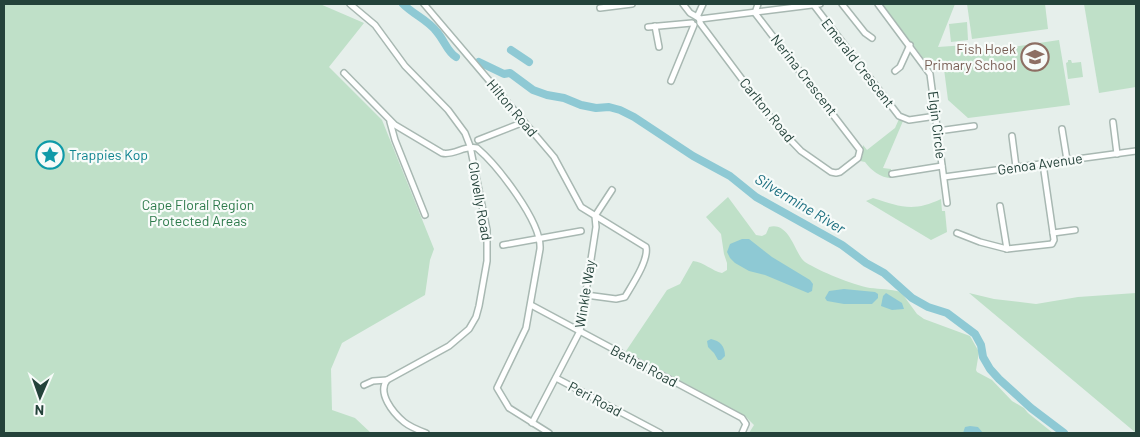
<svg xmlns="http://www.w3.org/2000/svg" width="1140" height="437" viewBox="0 0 1140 437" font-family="Barlow,sans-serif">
	<rect width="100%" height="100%" fill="#e6efeb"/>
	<g fill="#bfe0c8">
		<polygon points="4,4 320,4 364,23 329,67 382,120 434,249 430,260 425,295 342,343 331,369 332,410 355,418 371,433 4,433"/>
		<polygon points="882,4 955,4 938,47 966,45 968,54 1059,40 1070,105 968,118 948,100 944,69 947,69 930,67"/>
		<polygon points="967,4 1045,4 1048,29 972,39"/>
		<polygon points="1084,4 1136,4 1136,87 1099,93"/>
		<polygon points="967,22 968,40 951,42 949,24"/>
		<polygon points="1068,60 1071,60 1072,63 1081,62 1083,77 1068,79 1066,63 1068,62"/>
		<path d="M899,119l4,2 -20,47 8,1 1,9c-12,0 -21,-8 -27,-16l-5,-1 3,-6v-10l4,5 28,-22z"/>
		<path d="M728,197l28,38 6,1 4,-2 3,-7c21,-6 26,28 36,35 16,10 46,22 65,26 10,1 20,1 31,4l16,22 7,5 46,17 9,16 -3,18 1,2 15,8 20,21 12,7 4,5 25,20h-304l5,-8 -9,-9 -119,-65 41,-61 13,-6 13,-23c11,1 19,10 29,12l5,-3v-7l-3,-9 -3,-20 -15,-17z"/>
		<path d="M873,198c27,9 41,14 68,1l1,12h3l2,21 -16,8 -65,-39z"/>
		<polygon points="969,293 994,299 1036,304 1078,297 1136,293 1136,433"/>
	</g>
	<g fill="#8ec9d4">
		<polygon points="742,239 749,239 772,257 810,280 813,284 812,291 808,293 765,275 749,271 735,263 730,258 727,252 730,244"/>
		<polygon points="844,289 875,292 878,294 878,298 872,304 844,304 827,301 825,298 829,291"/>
		<polygon points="886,293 902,303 904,309 892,310 881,306 883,296"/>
		<path d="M711,339c9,2 14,7 14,17l-4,4h-3l-4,-7 -6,-6 -1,-6z"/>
		<polygon points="970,426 978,427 983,433 963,433 965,427"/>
	</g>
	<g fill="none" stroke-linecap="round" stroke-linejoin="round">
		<g stroke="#8ec9d4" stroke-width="8">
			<path d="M403,4c11,11 25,16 34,28 7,8 11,21 19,25"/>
			<polyline points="511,50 529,62"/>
			<polyline points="479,62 504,74 510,73 533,90 547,95 564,98 581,105 596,108 609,107 620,110 634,117 693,156 730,176 756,197 842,245 866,263 884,273 912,298 928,307 947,313 975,334 981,345 983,357 990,369 999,379 1031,408 1064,433"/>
		</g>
		<g stroke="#a8b8b2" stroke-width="8">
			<g id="minor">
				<path d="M350,4l25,21 30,41 43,44 17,23 5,13 17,84v31l-8,45 -3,11 -7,12 -20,17 -62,34c-10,13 6,33 17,42 6,5 14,8 22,11"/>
				<path d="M424,4l130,153 27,50 65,40c3,13 -14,38 -21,50l-9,2 -30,-4"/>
				<polyline points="683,4 690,13 699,18 700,22"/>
				<polyline points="813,4 899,116 909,120 936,116"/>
				<polyline points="842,4 865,33 872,38"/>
				<polyline points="878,4 930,74 947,203"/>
				<polyline points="600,8 632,4"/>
				<polyline points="697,17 703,4"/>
				<polyline points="700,19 820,4"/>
				<polyline points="700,23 777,126 801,151 831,172 836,173 840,172 858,158 860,150 755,13 758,4"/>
				<polyline points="655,26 659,47"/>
				<polyline points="648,27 692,23"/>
				<polyline points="895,71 900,67 910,45"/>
				<path d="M344,73l51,52 47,28c12,3 22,-8 35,-5 20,17 65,74 63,101l-14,79 -29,60 12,20 40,25"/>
				<polyline points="671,81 694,25"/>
				<polyline points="390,122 395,140 425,215"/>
				<polyline points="1113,122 1117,154"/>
				<polyline points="1062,129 1067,160"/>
				<polyline points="938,131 974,126"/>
				<polyline points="1012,136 1016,167"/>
				<polyline points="478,140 524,122"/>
				<polyline points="892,174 942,166"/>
				<polyline points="944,177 1136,151"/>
				<polyline points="1000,206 1007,249"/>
				<polyline points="957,233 980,242 1007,249 1052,244 1054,240 1053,233 1043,164"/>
				<polyline points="1053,233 1075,230"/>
				<polyline points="503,245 581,231"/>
				<polyline points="531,305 742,418 746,424 742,433"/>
				<polyline points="556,378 660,433"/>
				<polyline points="364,385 373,381 387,380"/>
				<polyline points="532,423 580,331 596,227 595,216 612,190"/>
			</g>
		</g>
		<use href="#minor" stroke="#fff" stroke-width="5"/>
	</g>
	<defs>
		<g id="school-ring" transform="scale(1.4375)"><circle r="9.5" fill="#f7fbf9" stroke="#8d6e63" stroke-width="1.5"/><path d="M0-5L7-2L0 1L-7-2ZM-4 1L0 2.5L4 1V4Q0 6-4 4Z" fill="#8d6e63"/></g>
		<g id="sight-ring" transform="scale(1.4375)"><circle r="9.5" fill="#f7fbf9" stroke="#0f9aa8" stroke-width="1.5"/><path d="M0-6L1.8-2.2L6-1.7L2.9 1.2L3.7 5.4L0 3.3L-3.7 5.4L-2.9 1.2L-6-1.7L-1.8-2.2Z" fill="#0f9aa8"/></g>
	</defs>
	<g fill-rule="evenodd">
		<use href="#school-ring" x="1035" y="57"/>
		<use href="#sight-ring" x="50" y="155"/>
	</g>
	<g text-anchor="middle" stroke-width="4.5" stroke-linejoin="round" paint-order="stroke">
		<g font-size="14" fill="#785e54" stroke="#f7fbf9" text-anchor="end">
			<text x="1016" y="54">Fish Hoek<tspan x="1016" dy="16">Primary School</tspan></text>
		</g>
		<g font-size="14" fill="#24423a" stroke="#f7fbf9">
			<text transform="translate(858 63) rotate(52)" y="5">Emerald Crescent</text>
			<text transform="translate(804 75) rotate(52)" y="5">Nerina Crescent</text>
			<text transform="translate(512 108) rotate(50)" y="5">Hilton Road</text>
			<text transform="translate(767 110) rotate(51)" y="5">Carlton Road</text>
			<text transform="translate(937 125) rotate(83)" y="5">Elgin Circle</text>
			<text transform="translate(1040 164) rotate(-8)" y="5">Genoa Avenue</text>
			<text transform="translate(480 201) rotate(80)" y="5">Clovelly Road</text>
			<text transform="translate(585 294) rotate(-81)" y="5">Winkle Way</text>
			<text transform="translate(644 366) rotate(28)" y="5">Bethel Road</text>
			<text transform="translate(595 399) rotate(28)" y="5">Peri Road</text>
		</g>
		<g font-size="14" fill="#0d838f" stroke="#f7fbf9" text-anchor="start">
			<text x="69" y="160">Trappies Kop</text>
		</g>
		<g font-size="14" fill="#2d7a4b" stroke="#f7fbf9">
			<text x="198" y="210">Cape Floral Region<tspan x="198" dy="16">Protected Areas</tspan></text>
		</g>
		<g font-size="15" font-style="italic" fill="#1c6f80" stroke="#f7fbf9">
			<text transform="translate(800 204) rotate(31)" y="5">Silvermine River</text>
		</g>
	</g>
	<rect width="1140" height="437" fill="none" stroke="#24423a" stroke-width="10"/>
	<g transform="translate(40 397) rotate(182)" stroke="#f7fbf9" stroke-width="4" paint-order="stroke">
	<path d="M0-4L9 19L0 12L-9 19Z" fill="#24423a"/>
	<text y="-8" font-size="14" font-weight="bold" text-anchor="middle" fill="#24423a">N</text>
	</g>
</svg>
